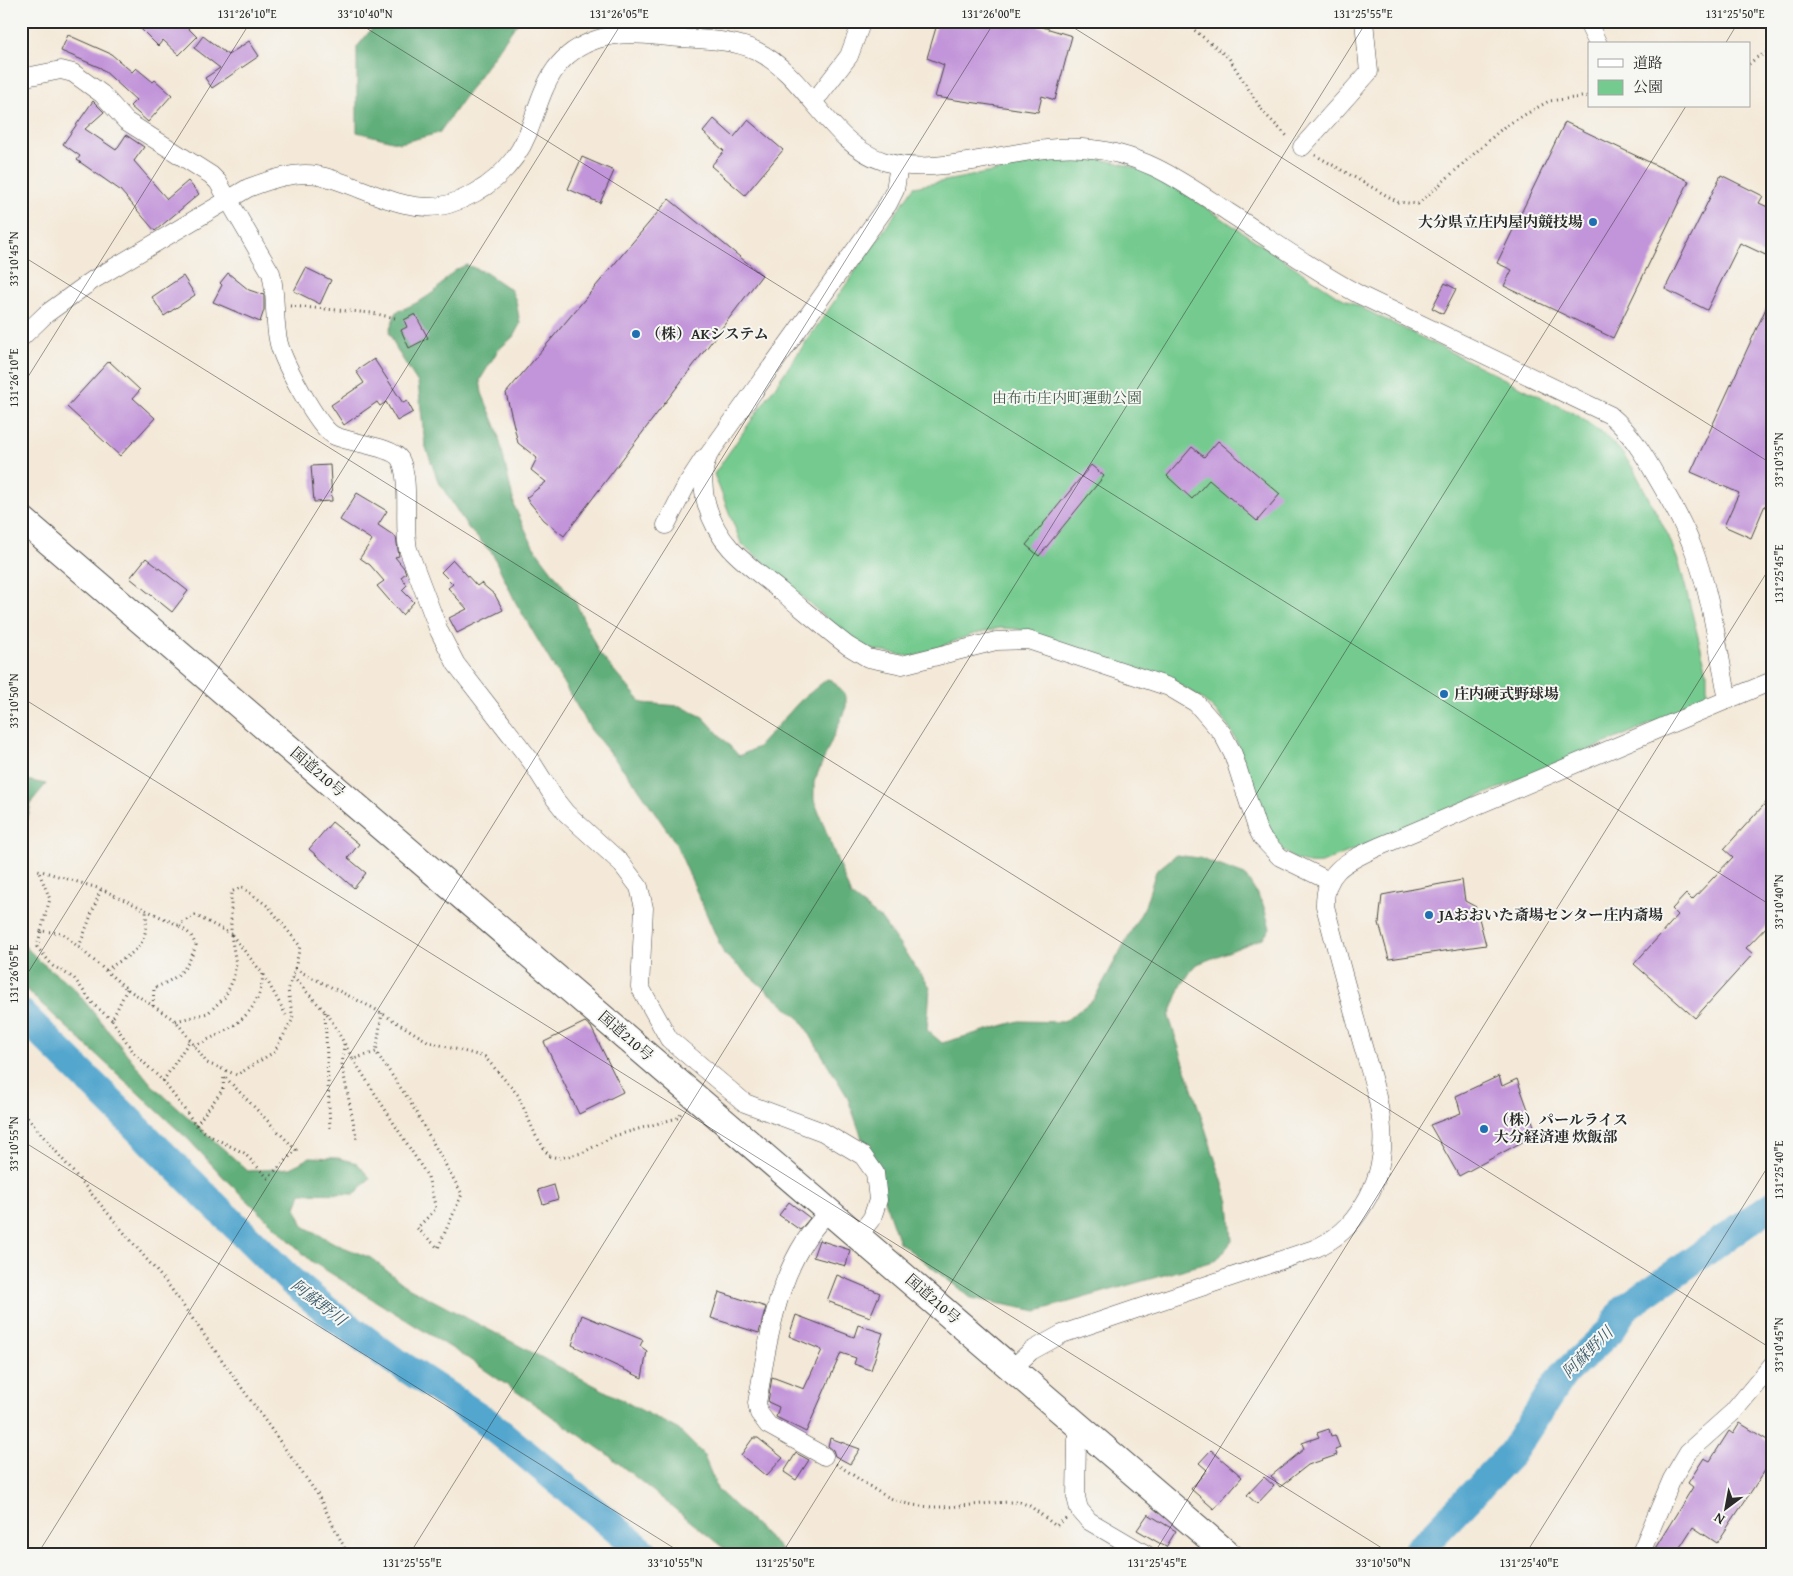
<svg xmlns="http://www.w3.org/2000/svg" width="1793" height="1576" viewBox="0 0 1793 1576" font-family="'Gentium Book Plus','Noto Serif JP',serif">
	<rect width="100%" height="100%" fill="#f6f6f2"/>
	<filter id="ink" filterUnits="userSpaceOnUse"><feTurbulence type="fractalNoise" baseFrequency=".02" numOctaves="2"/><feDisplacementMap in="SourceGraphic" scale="10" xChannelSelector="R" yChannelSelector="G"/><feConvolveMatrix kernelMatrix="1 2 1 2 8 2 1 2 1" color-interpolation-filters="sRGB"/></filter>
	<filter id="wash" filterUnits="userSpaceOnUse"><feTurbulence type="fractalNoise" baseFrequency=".0096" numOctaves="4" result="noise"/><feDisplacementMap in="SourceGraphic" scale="20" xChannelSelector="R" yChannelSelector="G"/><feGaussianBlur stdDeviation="1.12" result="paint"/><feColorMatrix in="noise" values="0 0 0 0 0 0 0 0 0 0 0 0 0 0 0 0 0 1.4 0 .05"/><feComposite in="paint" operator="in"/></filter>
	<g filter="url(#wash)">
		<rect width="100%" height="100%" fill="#f4e9d8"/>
		<path fill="#75ca8f" stroke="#507a5d" d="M1084,157c28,3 52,10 78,21l174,117 241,120 25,18 17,16 14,19 36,69 11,29 27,106v20l-7,11 -378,160c-63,8 -67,-89 -89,-128 -14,-26 -34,-40 -59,-53l-156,-53 -18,-1 -26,6 -62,23 -44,-8 -17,-9 -110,-97 -27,-69 200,-287 140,-27z"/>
		<g fill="#60ae7a" stroke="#466c52">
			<polygon points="378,21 521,21 515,26 439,133 400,143 357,132 357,47"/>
			<path d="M467,265l19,8 25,17 5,11 4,23 -7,13 -15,13 -18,30 2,13 15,36 18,79 18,38 43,57 23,50 43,50 38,3 23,11 36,39 19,-9 42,-46 27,-22 5,1 14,16v11l-32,75v18l37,96 30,23 49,68 -3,43 15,13 77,-22 45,1 30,-23 51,-93 11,-35 20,-16 23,3 46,17 18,29 7,24 -7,10 -68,27 -14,21 -12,31 60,185 3,39 -15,19 -180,51 -66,-13 -72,-56 -52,-146 -46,-76 -77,-66 -49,-112 -38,-56 -46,-56 -75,-127 -24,-50 -23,-24 -31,-48 -13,-36 -7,-62 -21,-33 -8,-18 7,-20c12,-5 24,-10 35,-18 15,-11 15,-22 36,-29z"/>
			<polygon points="21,779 46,784 32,801 26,823 21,830"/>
			<polygon points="21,942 42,963 72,986 152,1085 248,1171 291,1168 310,1157 338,1158 357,1163 370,1178 355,1194 301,1193 296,1208 303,1226 338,1245 371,1258 406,1286 679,1430 703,1454 718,1490 787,1555 732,1555 607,1454 466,1357 311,1261 228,1182 189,1140 21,985"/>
		</g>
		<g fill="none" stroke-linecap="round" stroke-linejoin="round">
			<g stroke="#52a6ce" stroke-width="29">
				<polyline points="21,1013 290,1280 336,1318 389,1357 486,1421 647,1555"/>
				<polyline points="1414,1555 1511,1454 1562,1376 1610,1331 1624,1309 1772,1205"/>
			</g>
		</g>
		<g id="blocks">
			<g fill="#c294d9">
				<polygon points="133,21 181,21 197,37 179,55 163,40 158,46"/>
				<polygon points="938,21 1023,21 1072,36 1055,100 1042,96 1038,112 935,97 944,65 927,58"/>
				<polygon points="68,35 111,54 132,72 136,68 153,82 155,80 172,95 148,122 130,106 136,100 101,68 61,51"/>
				<polygon points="203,36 228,55 249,41 259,56 212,88 205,78 220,68 194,48"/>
				<polygon points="93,101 104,112 85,129 116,150 126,135 144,147 134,161 167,199 188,181 199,194 155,231 120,190 77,160 80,156 63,144"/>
				<polygon points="714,119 734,137 748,120 783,150 745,195 711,166 724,151 703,132"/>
				<polygon points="1565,122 1689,181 1613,338 1504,286 1512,270 1497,263"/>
				<polygon points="582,157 614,171 600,203 568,189"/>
				<polygon points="1721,175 1763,196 1759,203 1772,209 1772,258 1740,243 1707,310 1665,289"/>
				<polygon points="669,199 762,275 564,536 544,520 526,498 546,482 531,470 537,458 518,443 506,393"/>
				<polygon points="306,268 331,280 320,304 294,291"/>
				<polygon points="228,273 249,290 264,295 264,310 260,322 213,302 222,285 220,283"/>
				<polygon points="183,276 195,295 164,316 152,297"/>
				<polygon points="1445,283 1456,289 1443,314 1432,308"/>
				<polygon points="1772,295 1772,421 1765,437 1772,440 1772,508 1765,505 1751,538 1724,526 1739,493 1691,472"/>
				<polygon points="415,314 428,338 409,348 401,330 407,327 404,320"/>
				<polygon points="374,359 403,403 407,401 413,412 397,421 386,402 380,406 377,402 344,425 331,405 364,383 356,371"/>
				<polygon points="109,361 140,390 133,398 155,418 120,456 67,407"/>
				<polygon points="1218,441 1280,494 1257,521 1209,480 1192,499 1167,476 1192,447 1204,457"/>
				<polygon points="330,465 332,501 314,502 311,466"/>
				<polygon points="1091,465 1104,476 1039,556 1026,545"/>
				<polygon points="357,493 387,511 378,525 396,537 399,556 395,557 404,568 406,573 401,577 407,585 402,590 414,602 402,615 377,586 384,581 370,565 360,558 372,540 340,520"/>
				<polygon points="146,558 188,591 172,612 130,578"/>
				<polygon points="453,560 477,586 481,583 495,595 503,610 457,633 449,618 467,609 448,588 453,584 441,572"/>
				<polygon points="1772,796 1772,921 1746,948 1753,954 1695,1018 1634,964 1678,915 1672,909 1686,894 1692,900 1733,857 1724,849"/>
				<polygon points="332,822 359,844 348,858 366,873 354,888 309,849"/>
				<polygon points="1462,880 1465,901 1476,907 1486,945 1389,959 1379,923 1382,895"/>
				<polygon points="585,1022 591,1027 623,1092 579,1114 544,1042"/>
				<polygon points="1499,1076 1502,1086 1517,1079 1537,1134 1459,1176 1430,1125 1461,1113 1456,1096"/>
				<polygon points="554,1185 558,1199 543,1204 538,1190"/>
				<polygon points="789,1202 810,1218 800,1230 779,1215"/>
				<polygon points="819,1240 850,1250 846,1266 813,1257"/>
				<polygon points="837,1275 880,1293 870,1317 827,1301"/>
				<polygon points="719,1292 766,1307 759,1333 711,1318"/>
				<polygon points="582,1315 643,1340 640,1346 647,1351 642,1378 572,1345"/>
				<polygon points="796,1315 854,1337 858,1325 883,1333 871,1370 854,1364 856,1358 841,1353 806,1432 776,1417 779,1407 768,1402 772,1377 804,1389 822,1350 789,1336"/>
				<polygon points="1740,1423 1772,1443 1772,1460 1717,1543 1693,1527 1675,1555 1661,1555 1654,1550 1693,1487 1688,1483 1704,1458 1710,1461 1729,1431 1733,1434"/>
				<polygon points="1329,1429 1331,1436 1335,1435 1340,1448 1335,1450 1337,1455 1308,1465 1280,1487 1271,1476 1304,1449 1302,1443 1319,1437 1317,1433"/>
				<polygon points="753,1438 758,1438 783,1458 766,1476 741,1455"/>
				<polygon points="830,1438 860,1449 850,1464 835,1456 833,1450 828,1446"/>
				<polygon points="1211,1450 1242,1477 1214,1509 1191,1489 1207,1470 1199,1463"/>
				<polygon points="796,1453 809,1460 796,1480 784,1472"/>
				<polygon points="1264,1477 1274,1486 1257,1504 1247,1495"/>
				<polygon points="1148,1514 1176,1531 1166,1547 1137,1530"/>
			</g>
		</g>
	</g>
	<g filter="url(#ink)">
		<use href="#blocks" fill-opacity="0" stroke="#494845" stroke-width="1"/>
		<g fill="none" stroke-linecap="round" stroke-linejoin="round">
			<g stroke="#494845" stroke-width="19">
				<g id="minor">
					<polyline points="1587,21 1598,44"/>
					<path d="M21,78l40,-8 12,3 29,21 24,27 85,54 7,7 53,91c6,23 2,48 8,71 5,19 38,81 54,91 15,8 59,11 67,24 11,20 3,66 8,90l31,82 17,33 75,97 24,38 11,14 54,49 19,25 5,21 -4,79 29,52 76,64 78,29 40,24 12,17 3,27 -6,18 -13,17"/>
					<polyline points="820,94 849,56 862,21"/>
					<polyline points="1302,147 1369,72 1364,21"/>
					<path d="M899,165l-4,25 -7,14 -179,250c-14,30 0,71 22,95 15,16 35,30 52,44 22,18 43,36 65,53l20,12 34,7 94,-24 32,-1 141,47 27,16 26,30 11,21 24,74 5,10 18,19 49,24"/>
					<path d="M21,338l25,-24 47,-34 155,-92c22,-8 46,-17 69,-13 42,8 88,42 132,29 36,-11 65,-36 79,-71 16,-42 21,-78 70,-94 26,-9 56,-3 83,-1 26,2 53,2 76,13 50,25 73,93 126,110 55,19 139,-18 199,-13 60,4 98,32 146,64 44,28 86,59 132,83l250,120c20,17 33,38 46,61 14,24 28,48 38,75 18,47 24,99 34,149"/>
					<polyline points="666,525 687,484 704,458"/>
					<path d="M1013,1368l18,-17 31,-17 252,-85c23,-10 37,-23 50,-45 36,-58 11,-112 -5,-172 -12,-42 -23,-84 -34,-126 -1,-37 24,-45 53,-59l394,-166"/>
					<polyline points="1081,1426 1077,1440 1076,1497 1079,1509 1089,1521 1147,1555"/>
					<path d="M824,1456l-56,-31 -9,-12 -2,-10c12,-66 21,-144 73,-192"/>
					<polyline points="1640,1555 1672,1479 1688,1452 1733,1412 1772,1365"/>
				</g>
			</g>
			<g stroke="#494845" stroke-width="28">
				<polyline id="highway" points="21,518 1229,1555"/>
			</g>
			<g stroke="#494845" stroke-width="3" stroke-dasharray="1 4" stroke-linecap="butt">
				<polyline points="1183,21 1229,58 1263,112 1289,138"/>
				<polyline points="1749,64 1756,58 1772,50"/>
				<polyline points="1315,155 1398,202 1418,204 1505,126 1549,101 1589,96"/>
				<polyline points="290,306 372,313 395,318"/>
				<polyline points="41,931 50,899 38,870 101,889 178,925 195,915 231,934 231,892 242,887 269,907 300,946 295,969"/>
				<polyline points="79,947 101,889"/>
				<path d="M106,970c29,-19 43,-22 40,-60"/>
				<polyline points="264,975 286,1015"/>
				<polyline points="293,977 329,1016 353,1059 376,1052 382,1013"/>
				<polyline points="127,989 112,1020 94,1005 74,978 53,966 37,947 41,931 62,933 127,989 176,1021 207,1063 237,1075 274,1052 293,1019 288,990 295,969 373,1008 429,1042 485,1057 518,1095 536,1136 549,1156 559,1158 582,1153 614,1136 677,1118 682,1112"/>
				<path d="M153,1006l1,-18c24,-10 33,-17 42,-43l-5,-10 -13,-10"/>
				<polyline points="325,1012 330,1129"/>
				<polyline points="112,1020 134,1053 163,1081 190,1040"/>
				<polyline points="176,1021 208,1013 225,997 233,980 236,964 231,935"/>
				<polyline points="344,1044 342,1066 357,1140"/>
				<path d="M194,1046c35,-16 66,-29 69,-72l-32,-40"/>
				<polyline points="353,1059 428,1177 436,1209 417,1228 438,1248 462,1194 409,1100 376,1052"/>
				<polyline points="163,1081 196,1125 223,1089 224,1075"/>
				<polyline points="21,1110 170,1287 318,1495 348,1555"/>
				<polyline points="196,1125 210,1136 244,1153 268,1178 296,1150 224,1076"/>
				<path d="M836,1464c19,11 38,28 59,36 40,15 83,1 125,2l10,4 26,20 10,-8"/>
			</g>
			<use href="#minor" stroke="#fff" stroke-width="18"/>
			<use href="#highway" stroke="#fff" stroke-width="26"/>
		</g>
	</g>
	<path fill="none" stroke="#2b2b2b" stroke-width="1" stroke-opacity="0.45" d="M355,21l1417,885M1063,21l709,443M1725,44l14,-23M21,255l1751,1094M21,388l230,-367M21,697l1372,858M21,984l602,-963M21,1140l664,415M37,1555l958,-1534M409,1555l958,-1534M781,1555l905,-1449M1153,1555l619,-991M1525,1555l247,-395"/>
	<g fill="#1f6fb2" stroke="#f6f6f2" stroke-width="2">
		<circle cx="1593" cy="222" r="5"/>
		<circle cx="636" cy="334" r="5"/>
		<circle cx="1444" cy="694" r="5"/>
		<circle cx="1429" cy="915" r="5"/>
		<circle cx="1484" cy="1129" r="5"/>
	</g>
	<g text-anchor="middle" stroke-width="4" stroke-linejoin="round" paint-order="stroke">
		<g font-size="15" font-weight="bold" fill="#2b2b2b" stroke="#f6f6f2" text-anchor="start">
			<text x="1583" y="227" text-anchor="end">大分県立庄内屋内競技場</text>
			<text x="646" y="339">（株）AKシステム</text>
			<text x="1454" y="699">庄内硬式野球場</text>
			<text x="1439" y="920">JAおおいた斎場センター庄内斎場</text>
			<text x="1494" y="1125">（株）パールライス<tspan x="1494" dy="17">大分経済連 炊飯部</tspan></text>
		</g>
		<g font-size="15" fill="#415b49" stroke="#f6f6f2">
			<text x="1067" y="403">由布市庄内町運動公園</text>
		</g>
		<g font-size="15" fill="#2b2b2b" stroke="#f6f6f2">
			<text transform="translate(318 772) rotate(41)" y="5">国道210号</text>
			<text transform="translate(626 1036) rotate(41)" y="5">国道210号</text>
			<text transform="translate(933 1299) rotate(41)" y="5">国道210号</text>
		</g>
		<g font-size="16" font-style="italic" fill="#3b5c6c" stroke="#f6f6f2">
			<text transform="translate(319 1302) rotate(38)" y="6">阿蘇野川</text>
			<text transform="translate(1587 1352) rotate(-45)" y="6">阿蘇野川</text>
		</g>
	</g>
	<rect width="1793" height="1576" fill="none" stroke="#f6f6f2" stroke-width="55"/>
	<rect x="1588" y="42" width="162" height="65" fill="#f6f6f2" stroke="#a5a5a2"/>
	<rect x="1598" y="59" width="25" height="8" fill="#ffffff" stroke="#a5a5a2"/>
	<text x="1633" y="68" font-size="15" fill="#2b2b2b">道路</text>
	<rect x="1598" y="80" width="25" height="15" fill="#75ca8f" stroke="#a5a5a2"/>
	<text x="1633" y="92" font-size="15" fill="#2b2b2b">公園</text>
	<g transform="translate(1726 1508) rotate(212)" stroke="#f6f6f2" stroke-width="4" paint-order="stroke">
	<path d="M0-4L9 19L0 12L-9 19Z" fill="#2b2b2b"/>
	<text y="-8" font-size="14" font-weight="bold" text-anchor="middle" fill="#2b2b2b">N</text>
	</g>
	<rect x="28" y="28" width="1738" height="1520" fill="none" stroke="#2b2b2b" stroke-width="2"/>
	<g font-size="12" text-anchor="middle" fill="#2b2b2b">
		<text x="247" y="18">131°26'10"E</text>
		<text x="365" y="18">33°10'40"N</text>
		<text x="619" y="18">131°26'05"E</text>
		<text x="991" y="18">131°26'00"E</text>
		<text x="1363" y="18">131°25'55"E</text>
		<text x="1735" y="18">131°25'50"E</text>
		<text transform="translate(14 259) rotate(-90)" y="4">33°10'45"N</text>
		<text transform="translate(14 378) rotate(-90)" y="4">131°26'10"E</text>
		<text transform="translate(1779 460) rotate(-90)" y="4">33°10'35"N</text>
		<text transform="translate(1779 574) rotate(-90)" y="4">131°25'45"E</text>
		<text transform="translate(14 701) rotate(-90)" y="4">33°10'50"N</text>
		<text transform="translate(1779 902) rotate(-90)" y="4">33°10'40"N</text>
		<text transform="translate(14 974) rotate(-90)" y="4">131°26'05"E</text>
		<text transform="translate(14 1144) rotate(-90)" y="4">33°10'55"N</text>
		<text transform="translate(1779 1170) rotate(-90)" y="4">131°25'40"E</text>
		<text transform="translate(1779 1345) rotate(-90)" y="4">33°10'45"N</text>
		<text x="412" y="1567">131°25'55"E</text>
		<text x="675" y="1567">33°10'55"N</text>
		<text x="785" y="1567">131°25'50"E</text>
		<text x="1157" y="1567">131°25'45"E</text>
		<text x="1383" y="1567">33°10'50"N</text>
		<text x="1529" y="1567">131°25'40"E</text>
	</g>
</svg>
